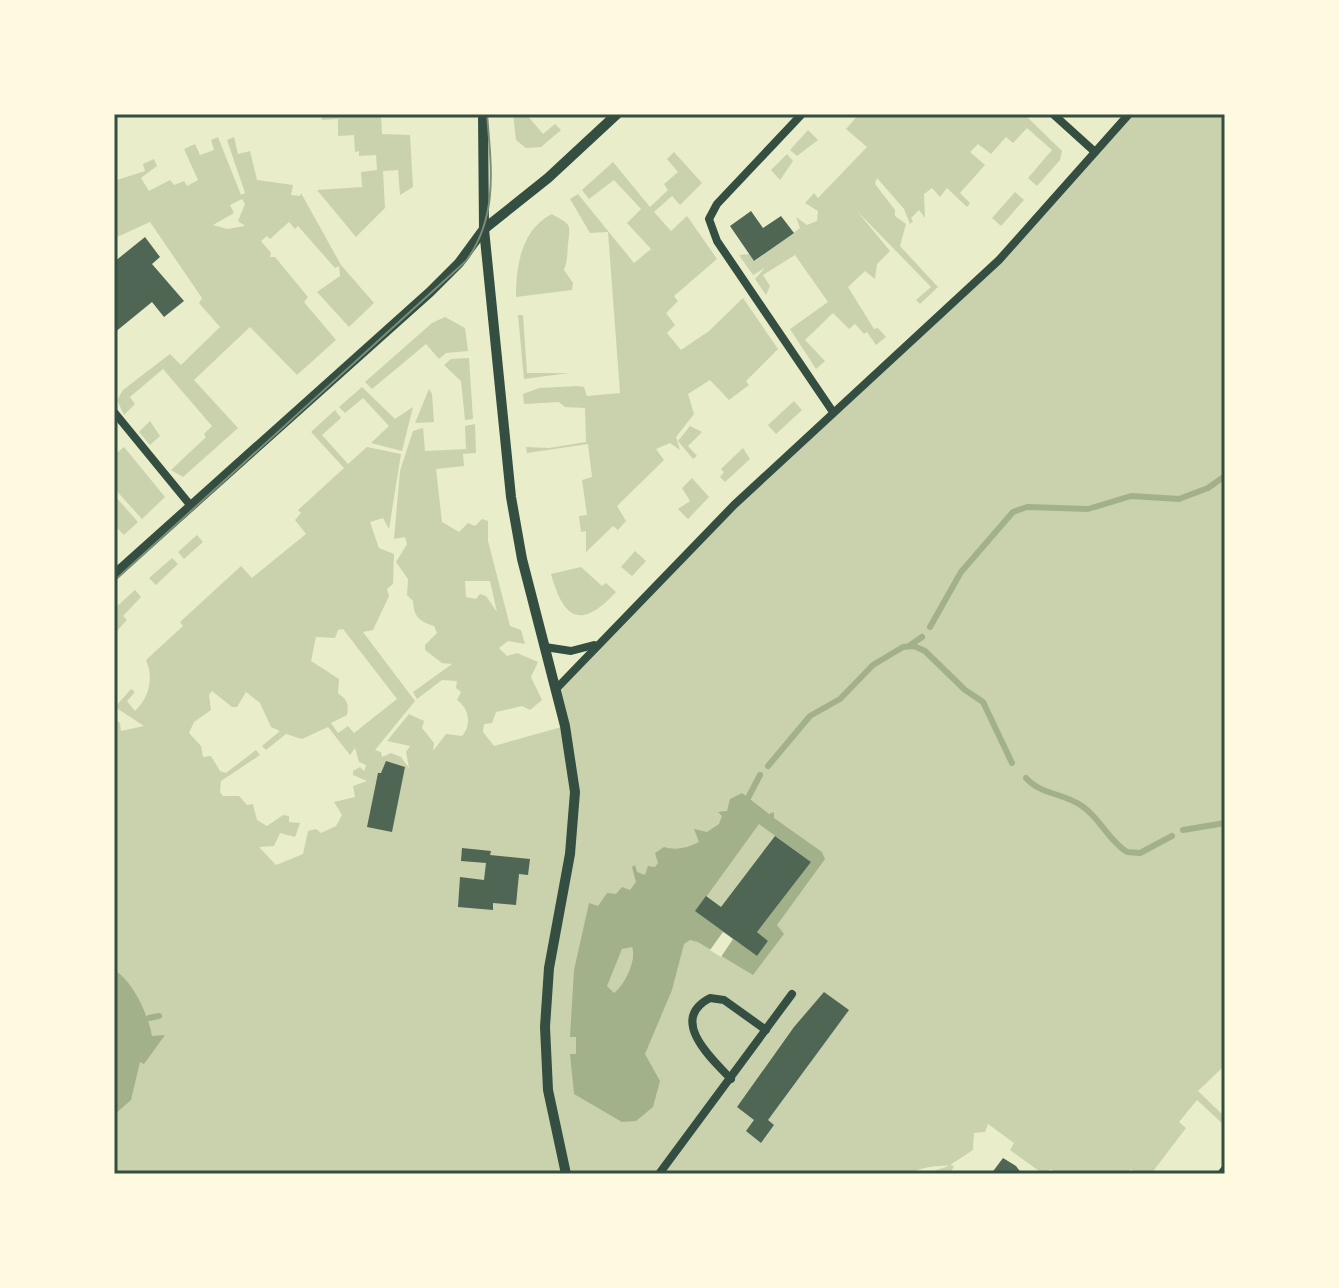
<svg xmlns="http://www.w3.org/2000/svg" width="1339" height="1288" viewBox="0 0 1339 1288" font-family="'Noto Sans',sans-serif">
	<rect width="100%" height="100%" fill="#e9edc9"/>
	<g fill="#cad2ad" fill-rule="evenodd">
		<polygon points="321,114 381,114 382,134 410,135 413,187 400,195 398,170 383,171 385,208 356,237 317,190 362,187 361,172 377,170 376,155 359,156 359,151 355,152 354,135 338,136 338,119 322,120"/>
		<polygon points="513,114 526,114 543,134 555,124 561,130 541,147 526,148 516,140"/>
		<polygon points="859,114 1024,114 1062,151 1060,160 1037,186 1028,178 1052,150 1027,128 1013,143 1006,137 991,154 978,144 970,152 985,165 960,193 970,203 967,207 947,188 940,197 932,188 924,194 925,218 919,210 911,218 913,221 910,224 904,209 877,178 875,184 895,210 895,216 906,224 900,246 938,287 920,304 916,300 931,287 857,211 890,251 877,264 875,279 865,271 848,287 874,329 878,328 886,337 876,345 867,332 864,334 855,324 849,329 833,313 805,340 825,361 816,369 790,329 828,302 795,255 763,275 770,286 766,295 755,279 765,268 753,275 739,255 750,254 755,261 800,228 796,217 807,225 817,221 818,211 805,203 814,193 818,198 867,147 846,129"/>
		<path d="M1129,114h96v951l-27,26 27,26v9l-28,-26 -18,22 7,6 -35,46h-15l-5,-5 -4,5h-70l-6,-5 -8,5 -33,-24 4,-7 -26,-19 -3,8 -11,1 -1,17 -23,15 4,1 -4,8h-31l-1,-3 12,1 19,-6c-13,-1 -30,2 -40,8h-795v-456l6,5 1,8 23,-5 -29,-19 16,-18 4,3 -8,9 8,10c14,-13 19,-33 11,-51l37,-34 -3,-4 61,-56 11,12 54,-44 -11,-14 6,-7 -3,-3 46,-42 -33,-36 24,-22 6,8 -19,17 26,29 19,-17 34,7 -12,75 -6,-11 -13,4 9,26 15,6 -1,30 -6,5 2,7 -16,34 -10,2 52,69 -40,49 6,2 1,5 9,-4 10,4 8,11 -3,-16 4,-6 -23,-5 22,-27 15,7 -2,7 12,15 -1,8 13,-17 16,2c10,-11 7,-28 -5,-36l4,-8 -5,-4 1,-7 -15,-1 -25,19 -4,-7 39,-28 -10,-1 -17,-13v-5l12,-12 -3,-7c-15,-5 -20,-9 -21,-25l-6,-6 1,-16 -12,-17 11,-18 -2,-7 -11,2 6,-68 13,-40 10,-3 2,23 41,-2 -1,-23 10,-2 1,29 -13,1 1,12 -28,3 6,53 17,10 9,-9 7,3 7,-7 6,2v20l22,85 11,4 4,14 -17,-3 -9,7 8,8 10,-3 21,9 -7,15 11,23 -12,10 -8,-4 -26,6 -4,11 -8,1 -1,8 11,14 71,-20 -9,-37 86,-92 340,-321zM465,581h25l7,31 -11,-16 -6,-2 -4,5 -10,-2zM343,629l54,70 -43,34 -6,-7 -10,7 -7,-10 16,-8c2,-12 0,-15 -9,-22l1,-14 -28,-18 5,-24 19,1 3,-8zM212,691l20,16h5l9,-15 14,11 11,24 9,4 -18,15 4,4 20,-16 16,5 26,-12 22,28 5,-7 4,14 7,3 -2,6 -4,-4 -7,4v4l14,6 -14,5 2,11 -21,5 8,13 -6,11 -15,7 -5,-4 -8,2 -5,23 -27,11 -17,-18 15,-1 6,-13 15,4 5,-14 -11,-1v-6l-6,-1 -16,11 -10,-6 -4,-16 -6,1 -8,-9h-16l-3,-4 1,-11 39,-26 -4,-5 -30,23 -6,-2 -9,-15 -8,1 -2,-11 -12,-13 5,-11 17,-12 -2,-15z"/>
		<polygon points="808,130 818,140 797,156 790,150"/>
		<path d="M218,137l23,58 4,-2 -18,-53 7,-3 4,17 12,-3 7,29 36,5 -2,10 9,1 1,-3 40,72 33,38 -25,24 -32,-35 23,-16 -1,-10 -4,2 -37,-42 -3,3 -6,-7 -19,17 -3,-3 -6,5 10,12 -1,4h5l33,40 -4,5 32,38 -39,35 -47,-48 -56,53 44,48 -55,49 -12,-7 35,-33 -2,-3 8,-8 -49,-57 -33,28 5,7 -11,11 -7,-15 6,-10 47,-36 11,11 39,-38 -21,-24 3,-5 -52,-76 -33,15 -3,8v-64l31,-10 -2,-7 11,-5 3,7 -16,12 8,13 21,-11 4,5 10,-4 3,5 11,-6 -14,-31 11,-5 5,11 14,-5 -3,-10zM242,199l3,5 -7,17 7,5 -18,3 -14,-4 21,-12 -4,-8z"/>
		<polygon points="674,152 702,183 680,205 672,196 654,212 671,231 687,216 717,259 674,296 678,301 666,313 675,325 667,333 681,350 709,331 743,298 778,349 746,381 749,385 729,400 710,380 688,394 694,414 676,437 680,450 670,443 656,449 664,460 617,506 626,521 618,530 613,526 586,552 586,531 581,532 579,516 587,515 582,480 592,477 588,444 527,453 526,447 549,448 586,442 585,408 565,407 559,402 524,404 523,394 539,388 578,386 584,387 587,396 620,393 608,232 590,233 570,199 578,194 634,263 651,249 627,223 641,209 614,180 589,199 582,190 613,162 650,207 668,190 664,184 678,172 667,159"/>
		<polygon points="787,154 793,161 780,180 771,170"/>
		<polygon points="1015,192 1024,200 1001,226 992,218"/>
		<path d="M552,214c18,11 19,8 16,30 -1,10 0,16 -4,26l9,13 -1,7 -56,7c0,-30 5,-68 36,-83z"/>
		<polygon points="523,315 527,373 569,373 524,379 518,315"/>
		<polygon points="445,317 465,328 468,351 446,353 439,359 426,344 372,389 365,382 432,323"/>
		<polygon points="469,358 473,419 465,420 461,381 444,365 451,359"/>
		<polygon points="362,387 395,419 413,407 402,451 371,443 389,426 363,398 345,413 339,407"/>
		<polygon points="429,389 432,394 434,422 415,423"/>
		<polygon points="794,401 802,410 776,434 768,425"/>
		<polygon points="150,421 160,436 150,445 139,432"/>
		<polygon points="690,426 702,432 688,446 697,456 693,459 678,441"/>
		<polygon points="124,447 165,497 142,519 114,488 114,455"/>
		<polygon points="743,448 750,459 725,482 720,477 724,472 721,469"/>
		<polygon points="692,478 709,497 688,519 678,509 690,501 682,488"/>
		<polygon points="114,495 138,522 124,535 114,525"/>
		<polygon points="197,535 203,542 184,559 178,552"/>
		<polygon points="635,551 646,561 632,576 621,567"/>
		<polygon points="172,558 178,564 156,585 149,578"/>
		<path d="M581,567l21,19 4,-3 10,9c-34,37 -52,29 -65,-18z"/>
		<polygon points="135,590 141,597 123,616 127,620 114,634 114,609"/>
	</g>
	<g fill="#a3b18a" fill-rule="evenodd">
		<path d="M742,793l27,21 5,-2v6l48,34 3,7 -48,66 7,9 -31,41 -55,-33 -8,-2 -6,4 -12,46 -27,64 15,27 -7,26 -17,14 -14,1 -48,-28 -4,-40h6v-17h-6l4,-67 15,-67 9,3 9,-13 9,1 6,-7 8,3 6,-8 -4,-15 3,-2 2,7 8,3 3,-9 7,1 3,-4 -3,-10 9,-6c13,4 25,0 35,-5l-5,-13 13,3 12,-8 3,-8 -4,-4 9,-1 3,-12zM759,824l52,38 -54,70 11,9 -11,15 -61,-45zM632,947c5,12 -7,38 -18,46l-7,-7 15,-37z"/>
		<path d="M114,970c19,11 34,44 38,66l13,-1 -21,29 -4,-2 -9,38 -17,15z"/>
	</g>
	<polygon fill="#e9edc9" points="723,932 733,939 721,957 710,950"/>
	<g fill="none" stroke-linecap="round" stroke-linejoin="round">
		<g stroke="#a3b18a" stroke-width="6">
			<polyline points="930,627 961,572 1013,512 1027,507 1088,509 1131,496 1179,499 1208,488 1225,476"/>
			<polyline points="909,646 922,637"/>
			<polyline points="768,766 810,716 840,699 873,665 903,647 914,646 925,651 965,690 983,702 1012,763"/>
			<path d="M1026,778c15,17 38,15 56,28 18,12 26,34 45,46l13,1 32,-17"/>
			<polyline points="748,798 760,775"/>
			<polyline points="1183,830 1225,823"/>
			<polyline points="149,1018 159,1016"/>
		</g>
	</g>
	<g fill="#4f6655">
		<polygon points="751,211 763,228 781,216 794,233 754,261 730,226"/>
		<polygon points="145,237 160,257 152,264 184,301 164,317 152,302 114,333 114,262"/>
		<polygon points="386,761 405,767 392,832 367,827 378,773 381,773"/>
		<polygon points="775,836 811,862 757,932 768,941 757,956 695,911 706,896 721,907"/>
		<polygon points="462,848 491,851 490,855 530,859 528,875 519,874 516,905 493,903 493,910 458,907 460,877 484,880 486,863 461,861"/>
		<polygon points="824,992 849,1010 768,1120 774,1125 761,1143 746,1131 754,1120 737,1107 794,1027"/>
		<polygon points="1003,1158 1016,1166 1022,1174 991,1174"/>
	</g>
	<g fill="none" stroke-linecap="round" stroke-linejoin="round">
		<g stroke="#344e41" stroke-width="8">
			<polyline points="802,114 717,204 709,219 717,241 833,412"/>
			<polyline points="1053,114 1095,152"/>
			<polyline points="114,412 191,506"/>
			<polyline points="545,647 571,651 594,645"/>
			<polyline points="556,689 734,505 999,260 1129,114"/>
			<path d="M731,1079c-19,-20 -63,-59 -21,-81l14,2 42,30"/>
			<polyline points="659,1174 792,994"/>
			<polyline points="1221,1174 1225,1169"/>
		</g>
		<g stroke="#344e41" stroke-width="10">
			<polyline points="483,114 484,229 511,497 522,559 565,726 575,792 570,854 549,968 545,1027 548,1090 566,1174"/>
			<polyline points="114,575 430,292 459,263 484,229 548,178 617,114"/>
		</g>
		<path stroke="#7c8e77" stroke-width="2" d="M114,581l352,-320c33,-45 25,-95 21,-147"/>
	</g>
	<rect width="1339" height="1288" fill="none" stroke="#fefae0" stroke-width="232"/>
	<rect x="116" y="116" width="1107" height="1056" fill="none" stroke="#344e41" stroke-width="3"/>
</svg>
